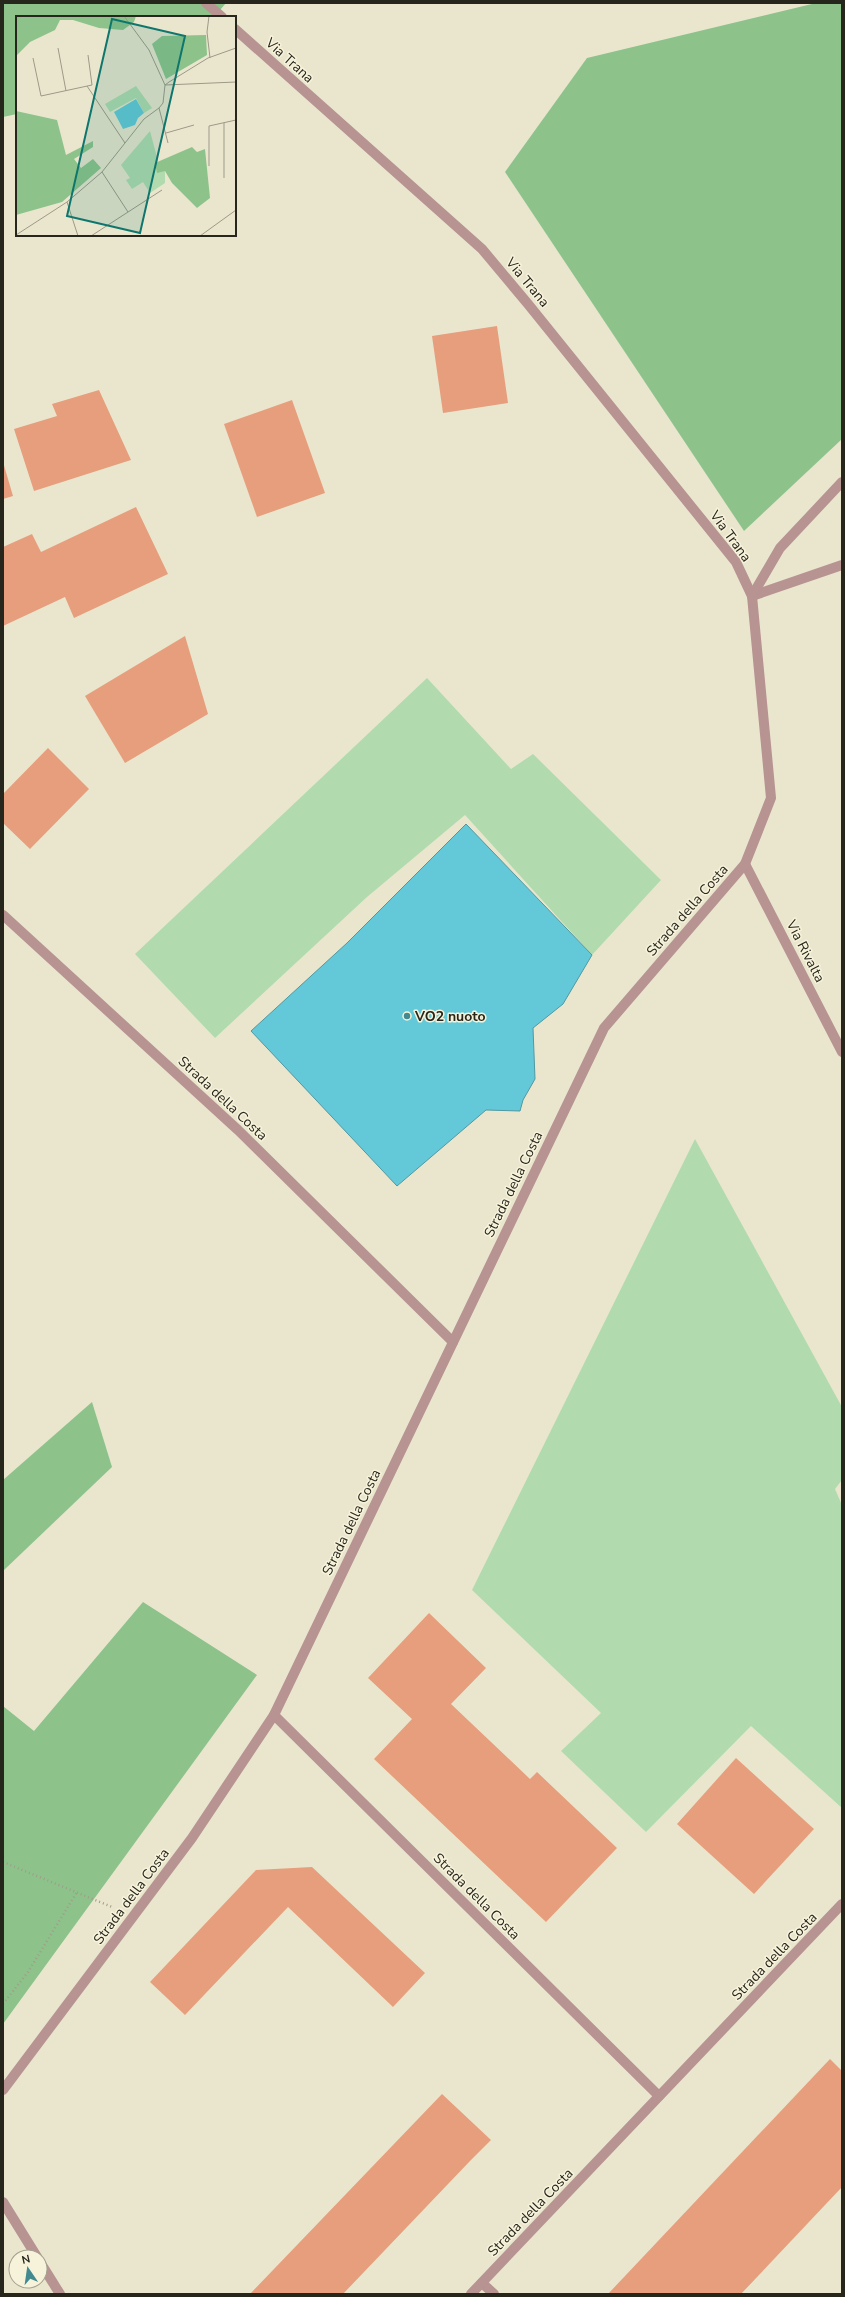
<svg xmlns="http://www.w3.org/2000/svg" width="845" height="2297" viewBox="0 0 845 2297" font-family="'Nunito Sans',sans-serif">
	<rect width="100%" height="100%" fill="#eae6ce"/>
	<g fill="#b1dbaf">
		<polygon points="427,678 511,769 533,754 661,880 592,955 465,815 367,897 215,1038 135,954"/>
		<polygon points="695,1139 842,1407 842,1480 835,1489 842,1505 842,1808 751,1726 646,1832 561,1751 601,1713 472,1590"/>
	</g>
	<g fill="#8dc38b">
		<polygon points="3,3 226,3 214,17 17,17 17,114 3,117"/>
		<polygon points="816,3 842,3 842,439 744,531 505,172 587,58"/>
		<polygon points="92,1402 112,1467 3,1571 3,1480"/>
		<polygon points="143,1602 257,1675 3,2024 3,1706 34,1731"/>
	</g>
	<polygon fill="#63c9d9" stroke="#5198a1" points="466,824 592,955 563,1004 533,1028 535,1079 523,1100 520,1111 486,1110 397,1186 251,1031 347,943"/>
	<g fill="#e69e7d">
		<polygon points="497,326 508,403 443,413 432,336"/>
		<polygon points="99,390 131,460 34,491 14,429 57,416 52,404"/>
		<polygon points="292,400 325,493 257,517 224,424"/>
		<polygon points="3,462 13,496 3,499"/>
		<polygon points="136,507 168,574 74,618 65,597 3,626 3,547 32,534 41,552"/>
		<polygon points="185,636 208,714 125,763 85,696"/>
		<polygon points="48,748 89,789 30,849 3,823 3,794"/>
		<polygon points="429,1613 486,1668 451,1704 530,1779 537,1772 617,1848 546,1922 374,1759 412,1719 368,1678"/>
		<polygon points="736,1758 814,1829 754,1894 677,1824"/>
		<polygon points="312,1867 425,1973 393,2007 288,1907 185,2015 150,1982 256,1870"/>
		<polygon points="830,2059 842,2071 842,2187 741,2294 608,2294"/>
		<polygon points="442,2094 491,2140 470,2161 343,2294 250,2294"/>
	</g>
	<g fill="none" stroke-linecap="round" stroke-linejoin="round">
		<g stroke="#9f9d8a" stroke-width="2.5" stroke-dasharray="1 3" stroke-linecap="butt">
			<polyline points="3,1862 112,1907"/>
			<polyline points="3,2004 28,1972 77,1892"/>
		</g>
		<polyline stroke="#b79392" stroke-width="10" points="482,2283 494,2294"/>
		<g stroke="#b79392" stroke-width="10">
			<polyline points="206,3 222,17"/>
			<polyline points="235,29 482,249 528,304 736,562 752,596"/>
			<polyline points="752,596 842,565"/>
			<polyline points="745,864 842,1052"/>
			<polyline points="3,915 238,1130 453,1342"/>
			<polyline points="274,1715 659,2096"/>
			<polyline points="3,2090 192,1838 274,1715 604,1028 745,864 771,798 752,596 780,548 842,482"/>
			<polyline points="3,2202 37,2257"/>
			<polyline points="40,2262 60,2294"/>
			<polyline points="471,2294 842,1904"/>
		</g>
	</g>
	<circle fill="#438a90" stroke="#f7f3db" stroke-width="1.5" cx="407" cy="1016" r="4"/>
	<g text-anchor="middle" stroke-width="3" stroke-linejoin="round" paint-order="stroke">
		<g font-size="14" fill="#27261d" stroke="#f7f3db">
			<text transform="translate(290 60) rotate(42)" y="5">Via Trana</text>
			<text transform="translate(528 282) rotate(50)" y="5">Via Trana</text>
			<text transform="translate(731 536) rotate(54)" y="5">Via Trana</text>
			<text transform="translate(687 910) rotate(-49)" y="5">Strada della Costa</text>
			<text transform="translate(806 951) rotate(63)" y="5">Via Rivalta</text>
			<text transform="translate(223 1098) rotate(43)" y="5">Strada della Costa</text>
			<text transform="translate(513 1184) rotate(-64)" y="5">Strada della Costa</text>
			<text transform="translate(351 1522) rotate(-64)" y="5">Strada della Costa</text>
			<text transform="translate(131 1896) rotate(-53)" y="5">Strada della Costa</text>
			<text transform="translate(477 1896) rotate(45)" y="5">Strada della Costa</text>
			<text transform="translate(774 1956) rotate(-46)" y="5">Strada della Costa</text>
			<text transform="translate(530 2212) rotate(-46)" y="5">Strada della Costa</text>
		</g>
		<g font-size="14" font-weight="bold" fill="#27261d" stroke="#f7f3db" text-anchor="start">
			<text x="415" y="1021">VO2 nuoto</text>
		</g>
	</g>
	<g transform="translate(16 16)">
		<rect width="220" height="220" fill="#eae6ce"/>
		<path d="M120,70l16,22 -8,5 -8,-15 -26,14 -5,-8zM134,115l8,30 -3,2 10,7v13l-15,10 -7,-11 -11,7 -6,-9 4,-2 -9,-13z" fill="#b1dbaf"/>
		<path d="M0,0h120l-2,6 -11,8 -24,-2 -26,-8h-13l-5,10 -25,12 -13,13 -1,15zM190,19l1,20 -41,24 -14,-35 10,-8zM0,95l41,9 9,35 27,-14v6l-19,12 7,9 12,-9 8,9 -39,34 -46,13zM176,131l5,5 8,-3 5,49 -13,10 -25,-25 -7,-12 -8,2 -2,-10z" fill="#8dc38b"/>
		<path d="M120,83l8,14 -6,5 -3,7 -12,4 -9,-17z" fill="#63c9d9"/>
		<path fill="none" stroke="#9c9987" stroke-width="1" d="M108,0l25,34 16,35M193,0l-2,16 3,26M42,32l8,43M17,42l8,38 51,-11 -4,-30M149,69l71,-3M71,70l38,57M143,92l9,35M208,107v55M150,117l28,-8M193,150v-40l27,-6M86,156l26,40M51,186l11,34M0,219l51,-33 35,-30 42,-53 15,-11 4,-5 2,-18 4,-3 39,-24 28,-10M75,220l71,-46M184,220l36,-26"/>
		<path fill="#0f766e" fill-opacity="0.15" stroke="#0f766e" stroke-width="2" d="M96,3l73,17 -45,197 -73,-17z"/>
		<rect width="220" height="220" fill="none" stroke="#27261d" stroke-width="2"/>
	</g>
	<rect width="845" height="2297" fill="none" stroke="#27261d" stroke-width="8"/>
	<g transform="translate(28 2269) rotate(347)"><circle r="19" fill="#f7f3db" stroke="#a4a18f"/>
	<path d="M0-3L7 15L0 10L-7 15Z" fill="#438a90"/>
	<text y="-6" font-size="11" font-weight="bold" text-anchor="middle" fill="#27261d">N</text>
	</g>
</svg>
